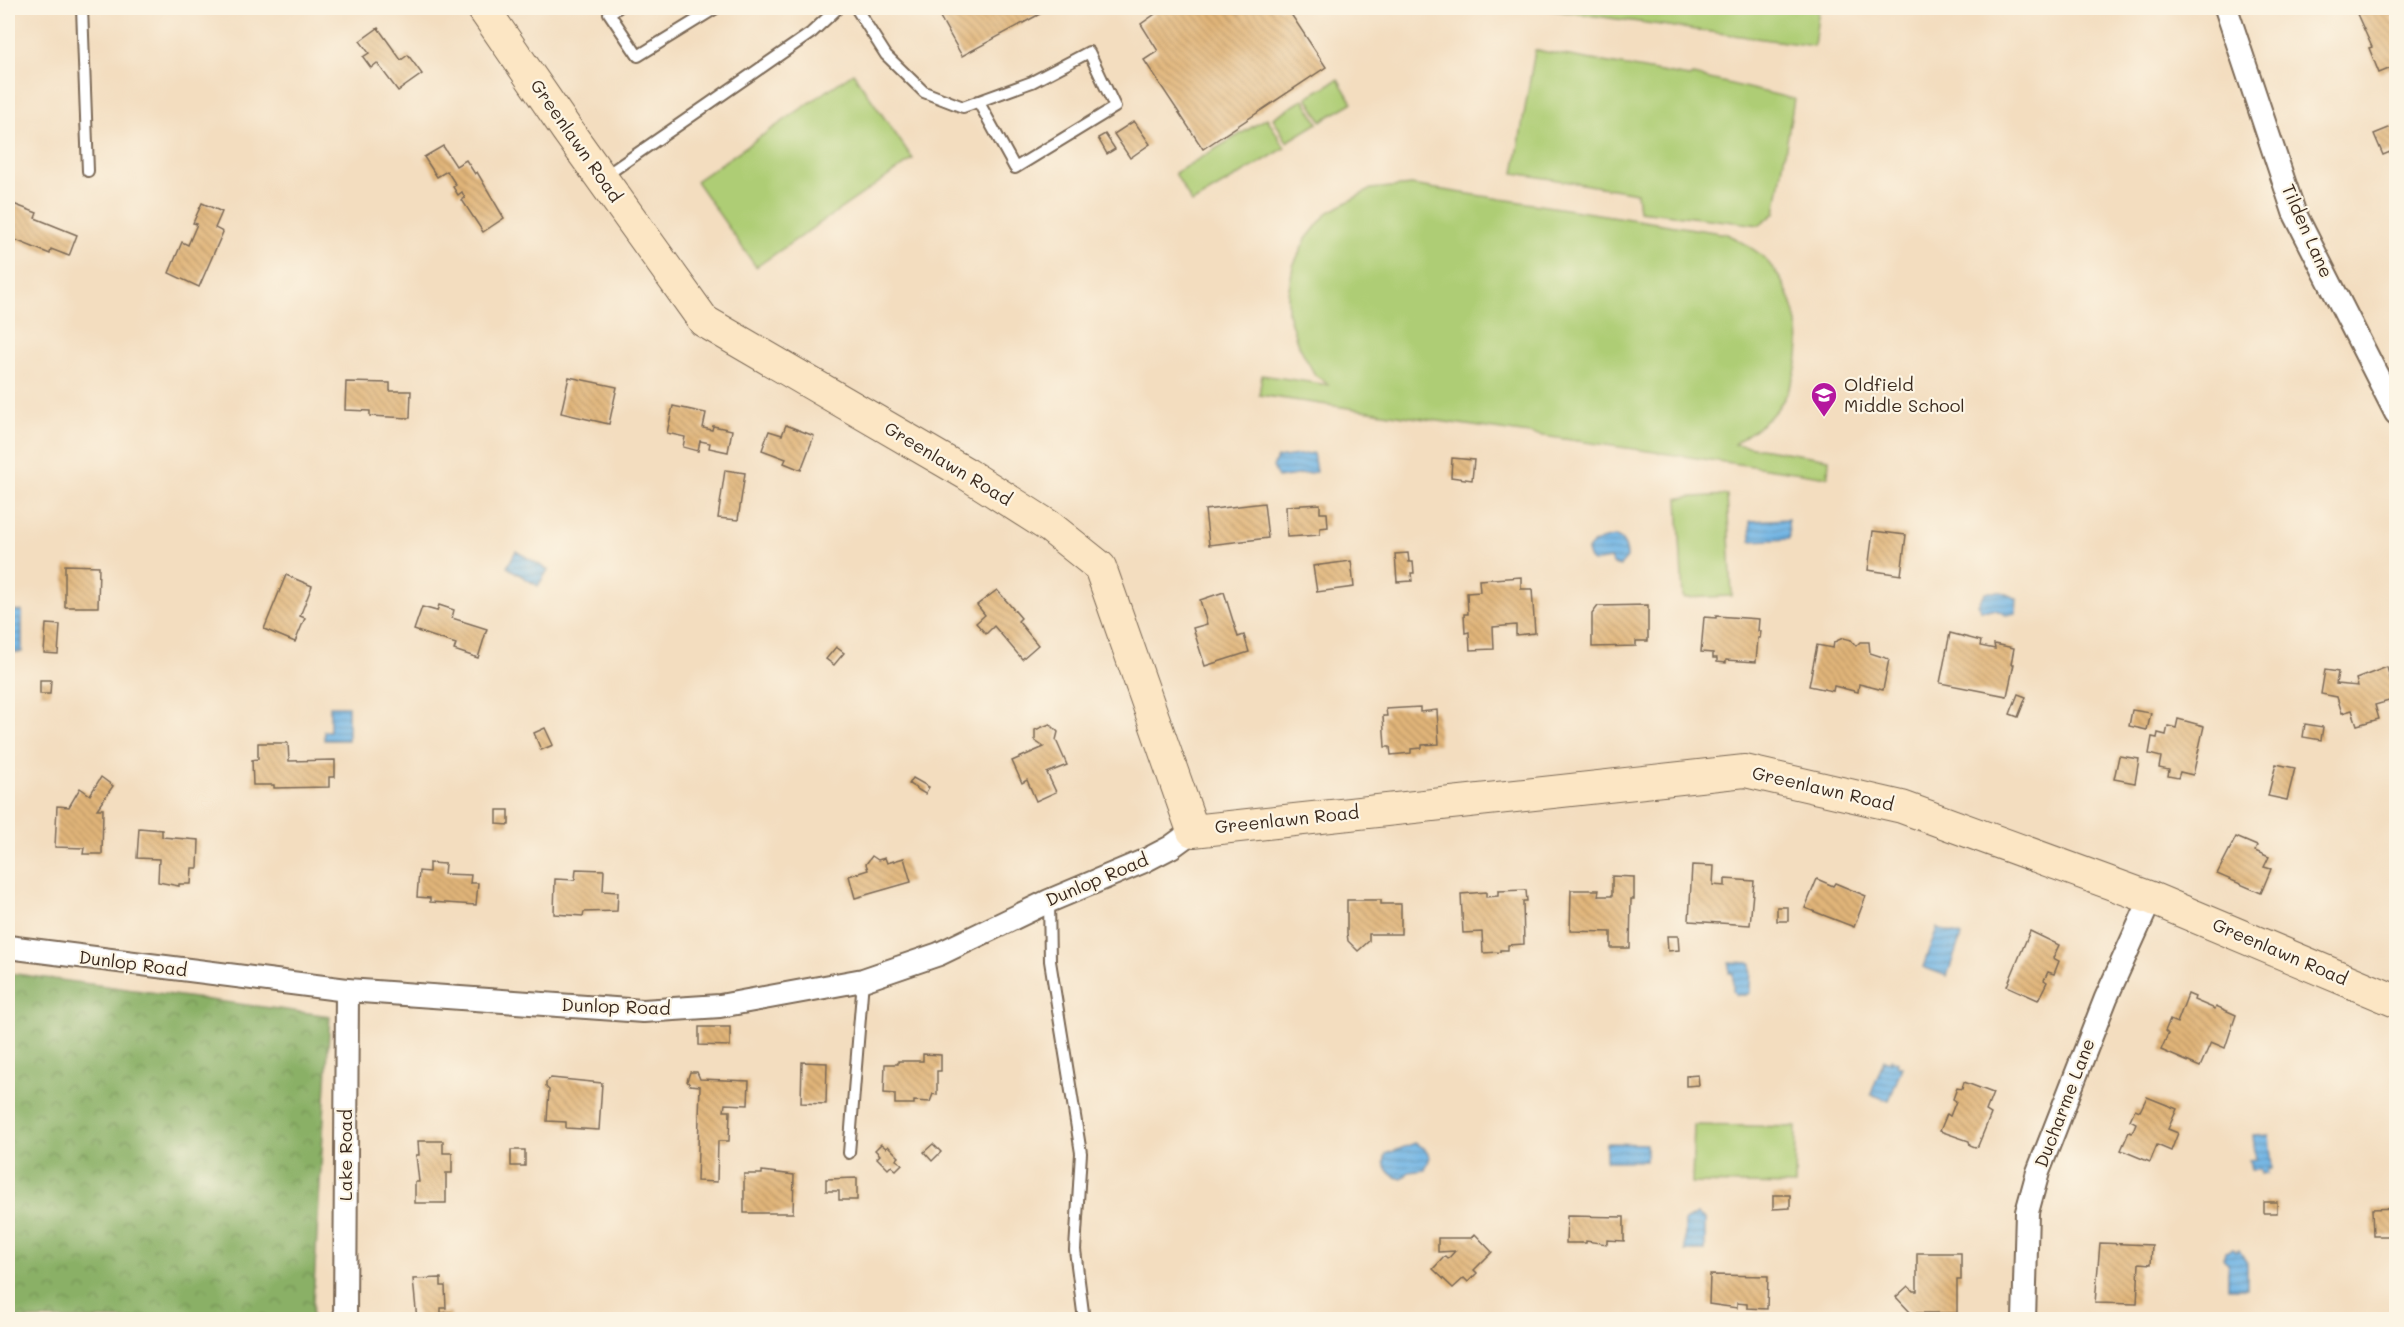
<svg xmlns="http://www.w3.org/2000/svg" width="2404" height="1327" viewBox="0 0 2404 1327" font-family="Mali,sans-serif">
	<defs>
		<pattern id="forest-crowns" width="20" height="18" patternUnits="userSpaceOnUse" patternTransform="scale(1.5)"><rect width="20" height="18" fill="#8ab066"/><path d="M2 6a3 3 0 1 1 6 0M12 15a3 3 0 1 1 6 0" fill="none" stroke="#728f53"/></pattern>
		<pattern id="water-rules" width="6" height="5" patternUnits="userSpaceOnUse" patternTransform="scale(1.5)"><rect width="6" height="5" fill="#6eb4e5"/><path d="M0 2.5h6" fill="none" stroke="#5c93b9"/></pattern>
		<pattern id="building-back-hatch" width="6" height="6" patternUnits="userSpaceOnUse" patternTransform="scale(1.5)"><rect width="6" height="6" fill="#e1b579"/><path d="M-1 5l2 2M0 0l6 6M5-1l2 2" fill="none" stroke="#b89363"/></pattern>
	</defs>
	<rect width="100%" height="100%" fill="#fcf5e5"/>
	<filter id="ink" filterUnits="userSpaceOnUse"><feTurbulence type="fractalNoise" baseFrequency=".0167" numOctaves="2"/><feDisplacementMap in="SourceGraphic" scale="12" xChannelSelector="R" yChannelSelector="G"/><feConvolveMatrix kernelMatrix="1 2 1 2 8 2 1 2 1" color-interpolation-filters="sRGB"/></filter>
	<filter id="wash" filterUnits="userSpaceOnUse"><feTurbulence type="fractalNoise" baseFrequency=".008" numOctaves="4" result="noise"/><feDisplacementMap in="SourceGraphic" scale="24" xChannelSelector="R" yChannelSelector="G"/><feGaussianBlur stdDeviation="1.35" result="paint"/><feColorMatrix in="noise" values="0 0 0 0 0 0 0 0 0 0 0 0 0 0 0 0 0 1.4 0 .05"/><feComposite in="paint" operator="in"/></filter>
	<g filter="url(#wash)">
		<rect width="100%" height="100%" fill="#f3ddbf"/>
		<polygon fill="url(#forest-crowns)" stroke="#626d42" stroke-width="1.5" points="8,973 330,1016 312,1319 8,1319"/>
		<g fill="#aecd74" stroke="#747c49" stroke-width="1.5">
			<polygon points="1537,8 1819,8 1814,46"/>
			<polygon points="1535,50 1689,77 1693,75 1794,99 1775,213 1760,225 1639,211 1637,193 1514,173"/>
			<polygon points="853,73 913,159 756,267 696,181"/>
			<polygon points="1338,79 1352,103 1321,121 1307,97"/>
			<polygon points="1304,99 1318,123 1287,142 1273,118"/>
			<polygon points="1267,118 1285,148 1192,203 1175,173"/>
			<path d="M1411,185l316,49c12,7 25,13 35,22 41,40 50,108 15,153 -12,15 -28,24 -43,35l95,15 -1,18 -569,-82 3,-20 67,10 -14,-10 -18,-33 -9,-29v-19l5,-28 13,-27 21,-26 44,-24z"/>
			<polygon points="1727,495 1732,596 1683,598 1678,498"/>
			<polygon points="1694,1125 1796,1127 1795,1185 1692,1183"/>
		</g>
		<g fill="url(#water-rules)" stroke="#546f82" stroke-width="1.5">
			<polygon points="1313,453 1316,472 1278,478 1273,467 1277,458"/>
			<polygon points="1788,519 1789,539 1751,541 1750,521"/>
			<path d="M1615,537c9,2 12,12 12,21l-7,8 -7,-2 -3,-5 -17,3 -3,-2 -3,-9c6,-10 16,-12 28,-14z"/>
			<polygon points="516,551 548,570 538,586 507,567"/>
			<polygon points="1986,592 2002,592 2017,599 2016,613 2006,615 1996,610 1981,610 1978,604"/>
			<polygon points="8,610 22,611 22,652 8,652"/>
			<polygon points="330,706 348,706 348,740 324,740 324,731 330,731"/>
			<polygon points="1937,928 1961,936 1947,976 1923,967"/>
			<polygon points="1729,962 1751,963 1750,992 1746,995 1736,995 1733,991 1733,973 1729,973"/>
			<polygon points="1891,1059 1898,1062 1897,1065 1902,1067 1889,1101 1871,1094 1884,1060 1890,1062"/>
			<polygon points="2269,1135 2272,1168 2267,1169 2268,1173 2261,1174 2260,1170 2251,1170 2249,1160 2256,1159 2253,1136"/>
			<path d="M1415,1143l9,5 6,9 -5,13 -16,2 -7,7c-13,-3 -21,-12 -16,-25z"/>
			<polygon points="1606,1143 1646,1144 1646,1161 1606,1161"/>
			<polygon points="1697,1214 1705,1219 1705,1251 1685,1251 1685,1221"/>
			<polygon points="2233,1249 2235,1252 2239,1250 2247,1263 2247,1288 2228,1288 2228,1264 2223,1258 2225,1252"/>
		</g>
		<g id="blocks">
			<g fill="url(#building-back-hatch)">
				<polygon points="935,8 1051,8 962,56"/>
				<polygon points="1150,8 1287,8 1326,67 1203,149 1144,60 1158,51 1141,24 1155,14"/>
				<polygon points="2374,8 2395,8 2396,11 2396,14 2391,16 2396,29 2396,66 2379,73 2369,48 2372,47 2357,14"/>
				<polygon points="378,28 401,60 408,55 422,74 398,91 377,63 371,68 363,57 369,53 360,41"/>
				<polygon points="1134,121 1150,144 1130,158 1114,134"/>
				<polygon points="2396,125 2396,168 2390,152 2383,155 2374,134"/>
				<polygon points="1105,134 1115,149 1107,154 1098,138"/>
				<polygon points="443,146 456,166 466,160 475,174 477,172 504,218 483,232 462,200 465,198 462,192 458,195 453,187 456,185 447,171 437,177 424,157"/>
				<polygon points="8,202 37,213 35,218 77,235 69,256 51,249 50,254 8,237"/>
				<polygon points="202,203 222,212 215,228 223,232 199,287 169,273 182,242 188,245 197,224 193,223"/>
				<polygon points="569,377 617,387 609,424 561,413"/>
				<polygon points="346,382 390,383 390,391 411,391 410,418 370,416 370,411 345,410"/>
				<polygon points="673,406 706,413 703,428 712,430 713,426 732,430 728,452 709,448 710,443 700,441 698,451 683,447 685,437 667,433"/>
				<polygon points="786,425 814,436 801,470 784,463 786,459 762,450 769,431 782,435"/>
				<polygon points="1452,458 1474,460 1472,480 1451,477"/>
				<polygon points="725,470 745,473 738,520 718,518"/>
				<polygon points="1264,503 1268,538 1209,545 1205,510"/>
				<polygon points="1320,504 1320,513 1327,513 1328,527 1320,528 1320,535 1287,537 1286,506"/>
				<polygon points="1873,531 1906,535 1901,575 1868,570"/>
				<polygon points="1408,553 1409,562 1413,562 1414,573 1411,573 1412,581 1397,582 1395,554"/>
				<polygon points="1351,561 1354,587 1317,592 1313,566"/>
				<polygon points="65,565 99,566 98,607 65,607"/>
				<polygon points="286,575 312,586 300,616 305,618 295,642 264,629"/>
				<polygon points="1521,577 1521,589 1532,589 1535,633 1516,635 1516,625 1493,627 1494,649 1470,650 1469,632 1465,633 1464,614 1468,614 1467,593 1480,592 1479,580"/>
				<polygon points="997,590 1021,618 1018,621 1038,645 1022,659 994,626 986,634 976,623 985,615 977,605"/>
				<polygon points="1224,592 1238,637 1244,635 1249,652 1205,666 1193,628 1207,624 1200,600"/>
				<polygon points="439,605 454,610 452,618 487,629 478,658 454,650 456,644 414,630 422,607 437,611"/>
				<polygon points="1648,605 1648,641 1636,641 1636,646 1592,647 1592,614 1598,606"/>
				<polygon points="1716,616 1759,619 1758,631 1761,631 1760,638 1758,638 1756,662 1726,660 1726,663 1717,662 1717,658 1713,658 1713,653 1701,652 1704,617 1716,618"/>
				<polygon points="46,624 60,625 58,654 44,653"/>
				<polygon points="1950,633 1981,641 1980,646 1995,649 1994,644 2014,648 2011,664 2014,664 2007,696 1940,683"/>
				<polygon points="1843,638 1851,640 1856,646 1860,642 1869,642 1870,653 1889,659 1883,690 1859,684 1858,692 1834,686 1833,691 1809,686 1817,645 1833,648 1834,642"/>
				<polygon points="836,647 844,653 834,665 826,659"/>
				<polygon points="2387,667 2396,699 2375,705 2379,719 2357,725 2352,710 2342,713 2337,697 2321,694 2325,670 2338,672 2336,684 2358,686 2356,679"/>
				<polygon points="40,680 51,680 50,694 40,694"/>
				<polygon points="2018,694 2026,697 2018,717 2010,714"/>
				<polygon points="1420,707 1420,712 1437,710 1439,744 1422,745 1422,748 1411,749 1411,753 1391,755 1390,747 1385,747 1383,716 1387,716 1386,709"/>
				<polygon points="2132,710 2151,713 2147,730 2129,726"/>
				<polygon points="2178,719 2204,726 2193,775 2180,772 2178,778 2168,776 2169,770 2159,768 2161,757 2149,754 2152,737 2157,738 2158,733 2166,735 2168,726 2176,728"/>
				<polygon points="1050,724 1058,732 1056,740 1067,765 1047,773 1056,792 1036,801 1027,780 1022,783 1012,761 1044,747 1035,741 1035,730"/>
				<polygon points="2305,724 2323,727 2321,740 2303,737"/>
				<polygon points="545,728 553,745 541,750 534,733"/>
				<polygon points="258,743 288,743 289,761 335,760 335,777 329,777 329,787 274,788 274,785 253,785 252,760 258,759"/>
				<polygon points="2119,756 2139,759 2135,783 2114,779"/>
				<polygon points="2276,764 2295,768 2287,800 2268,796"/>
				<polygon points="101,777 113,786 97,809 103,809 102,854 83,854 84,848 55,847 57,806 69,807 80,788 90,795"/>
				<polygon points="913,778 929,787 925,794 909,784"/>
				<polygon points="497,810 509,810 509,825 497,824"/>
				<polygon points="139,828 162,830 162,837 199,840 198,868 192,868 191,884 179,884 179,886 158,882 159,859 137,858"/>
				<polygon points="2236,837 2257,846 2255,851 2269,857 2264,867 2271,869 2261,893 2217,874"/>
				<polygon points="872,856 878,860 885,858 887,863 904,858 911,882 855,898 849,876 868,870 866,864"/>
				<polygon points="429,863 445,864 444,874 471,875 470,883 478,883 476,905 430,902 430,898 417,897 419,871 429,872"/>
				<polygon points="1692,865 1714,866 1713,885 1725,886 1725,879 1754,881 1750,925 1689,921"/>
				<polygon points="576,869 604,870 603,891 618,892 617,911 584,912 583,916 554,914 555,879 575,880"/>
				<polygon points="1612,876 1634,877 1634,899 1631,899 1630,948 1611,948 1611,932 1570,931 1571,890 1599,890 1598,896 1612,896"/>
				<polygon points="1817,879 1833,886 1835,883 1866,896 1854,927 1805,908"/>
				<polygon points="1526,890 1527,901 1523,901 1524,944 1508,945 1508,950 1500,950 1500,952 1483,953 1482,932 1463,933 1461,894 1486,892 1486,897 1498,896 1498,891"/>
				<polygon points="1347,900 1381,900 1381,904 1401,904 1401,934 1369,934 1369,941 1358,951 1348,941 1347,933"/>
				<rect x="1777" y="907" width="11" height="14"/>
				<polygon points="2030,931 2059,945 2053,958 2059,961 2054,974 2048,972 2044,980 2047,982 2038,1000 2007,986"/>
				<polygon points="1667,936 1678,936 1679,950 1668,951"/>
				<polygon points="2188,994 2195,997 2194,1000 2215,1009 2216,1006 2236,1015 2225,1048 2211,1042 2200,1067 2161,1050 2168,1034 2165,1031 2170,1020 2177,1023"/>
				<polygon points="699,1027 730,1027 730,1046 699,1045"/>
				<polygon points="923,1054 941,1055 941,1071 937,1071 937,1095 933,1094 930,1102 914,1101 914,1104 895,1104 895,1094 884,1093 885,1064 898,1064 898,1061 923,1061"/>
				<polygon points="802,1062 827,1063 826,1104 801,1103"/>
				<polygon points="690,1072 697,1072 700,1079 749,1081 748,1105 725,1104 724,1111 730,1111 729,1141 718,1141 717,1182 697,1181 700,1086 690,1085 687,1081"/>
				<polygon points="1698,1075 1699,1085 1686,1086 1686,1076"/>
				<polygon points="551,1078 602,1083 599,1130 566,1128 566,1122 547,1121 549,1090 546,1087 546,1082"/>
				<polygon points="1964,1082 1993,1093 1986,1111 1991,1114 1978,1146 1975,1147 1970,1145 1969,1141 1940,1131 1947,1114 1950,1116 1956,1101 1953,1099 1957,1088 1962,1089"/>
				<polygon points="2147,1097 2177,1109 2168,1129 2178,1133 2171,1151 2157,1145 2150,1162 2121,1150 2129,1132 2132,1133 2136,1123 2130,1120 2135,1109 2140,1111"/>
				<polygon points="418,1141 443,1141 443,1153 452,1153 452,1173 446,1173 446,1203 415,1203 415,1182 419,1182 416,1155 419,1155"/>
				<polygon points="881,1144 886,1148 888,1146 899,1157 896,1160 902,1164 896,1170 891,1166 888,1169 877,1158 880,1155 875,1150"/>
				<polygon points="933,1144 941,1152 932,1161 924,1152"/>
				<rect x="511" y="1150" width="14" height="16"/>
				<polygon points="762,1171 794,1175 793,1213 744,1213 744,1174 762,1174"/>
				<polygon points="857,1178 857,1200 839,1200 839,1191 826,1191 826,1179"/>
				<polygon points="1773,1195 1790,1195 1790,1208 1773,1209"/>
				<rect x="2264" y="1202" width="13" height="11"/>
				<polygon points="2396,1208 2396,1236 2373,1236 2372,1209"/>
				<polygon points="1567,1216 1624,1217 1624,1241 1607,1240 1607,1244 1586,1241 1586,1243 1566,1243"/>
				<polygon points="1475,1234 1492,1252 1474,1270 1477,1273 1468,1282 1464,1278 1453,1288 1433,1269 1445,1256 1448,1259 1455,1251 1438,1252 1438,1238 1471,1238"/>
				<polygon points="2100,1243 2152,1245 2151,1264 2139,1263 2137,1304 2095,1303"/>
				<polygon points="1917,1253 1961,1253 1961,1280 1957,1280 1957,1313 1911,1313 1896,1297 1908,1286 1913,1291 1917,1291"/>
				<polygon points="1710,1275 1768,1276 1767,1309 1747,1308 1747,1304 1737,1303 1737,1308 1709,1304"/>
				<polygon points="441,1278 441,1286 445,1286 446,1308 441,1308 441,1313 451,1312 451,1320 417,1320 413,1279"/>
			</g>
		</g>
	</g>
	<g filter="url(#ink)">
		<use href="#blocks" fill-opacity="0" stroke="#7b6956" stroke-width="1.5"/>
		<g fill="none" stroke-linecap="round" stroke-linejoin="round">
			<g stroke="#7b6956" stroke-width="14">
				<g id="lane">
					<polyline points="82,8 88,171"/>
					<polyline points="618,8 609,13 638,56 716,8"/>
					<polyline points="856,8 886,55 924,92 963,107 1032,82 1089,52 1115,107 1015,168 978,101"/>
					<polyline points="605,176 811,33 838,8"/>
					<polyline points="1049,901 1050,961 1081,1153 1075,1250 1084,1320"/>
					<polyline points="849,1153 863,980"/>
				</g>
			</g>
			<g stroke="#7b6956" stroke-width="26">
				<g id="street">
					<polyline points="2226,8 2294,212 2396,413"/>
					<polyline points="8,947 347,990 643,1011 720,1006 863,980 939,954 1049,901 1144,861 1171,847 1193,831"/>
					<polyline points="345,1320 347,990"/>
					<polyline points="2024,1320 2027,1212 2038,1172 2106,998 2151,898"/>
				</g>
			</g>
			<g stroke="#7b6956" stroke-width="34">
				<polyline id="secondary" points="483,8 567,130 704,321 967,474 1050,527 1100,567 1193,831 1745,771 1902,807 2151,898 2396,1001"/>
			</g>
			<use href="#lane" stroke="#fff" stroke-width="10"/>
			<use href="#street" stroke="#fff" stroke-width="22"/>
			<use href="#secondary" stroke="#fce6c4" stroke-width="32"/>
		</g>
	</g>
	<defs>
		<g id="school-pin" transform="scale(1.35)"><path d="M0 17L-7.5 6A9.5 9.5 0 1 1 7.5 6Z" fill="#b5179e" stroke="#fcf5e5"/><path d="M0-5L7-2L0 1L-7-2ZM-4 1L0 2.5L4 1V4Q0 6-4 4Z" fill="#fff"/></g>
	</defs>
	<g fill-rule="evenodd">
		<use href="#school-pin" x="1824" y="395"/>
	</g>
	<g text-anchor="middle" stroke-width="4.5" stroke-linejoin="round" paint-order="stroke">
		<g font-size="18" fill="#3b2a1e" stroke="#fcf5e5">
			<text transform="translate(576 141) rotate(55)" y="6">Greenlawn Road</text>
			<text transform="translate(2307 231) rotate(66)" y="6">Tilden Lane</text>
			<text transform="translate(948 464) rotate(31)" y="6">Greenlawn Road</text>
			<text transform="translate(1823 789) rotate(13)" y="6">Greenlawn Road</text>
			<text transform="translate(1287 820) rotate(-6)" y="6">Greenlawn Road</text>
			<text transform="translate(1097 880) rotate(-23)" y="6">Dunlop Road</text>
			<text transform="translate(2280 952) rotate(23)" y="6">Greenlawn Road</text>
			<text transform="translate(133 964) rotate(7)" y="6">Dunlop Road</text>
			<text transform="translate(616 1007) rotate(2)" y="6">Dunlop Road</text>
			<text transform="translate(2065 1103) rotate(-69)" y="6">Ducharme Lane</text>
			<text transform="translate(346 1155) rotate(-90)" y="6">Lake Road</text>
		</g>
		<g font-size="18" fill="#3b2a1e" stroke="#fcf5e5" text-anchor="start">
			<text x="1844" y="391">Oldfield<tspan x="1844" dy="21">Middle School</tspan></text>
		</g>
	</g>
	<rect width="2404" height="1327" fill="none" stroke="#fcf5e5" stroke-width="30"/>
</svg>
